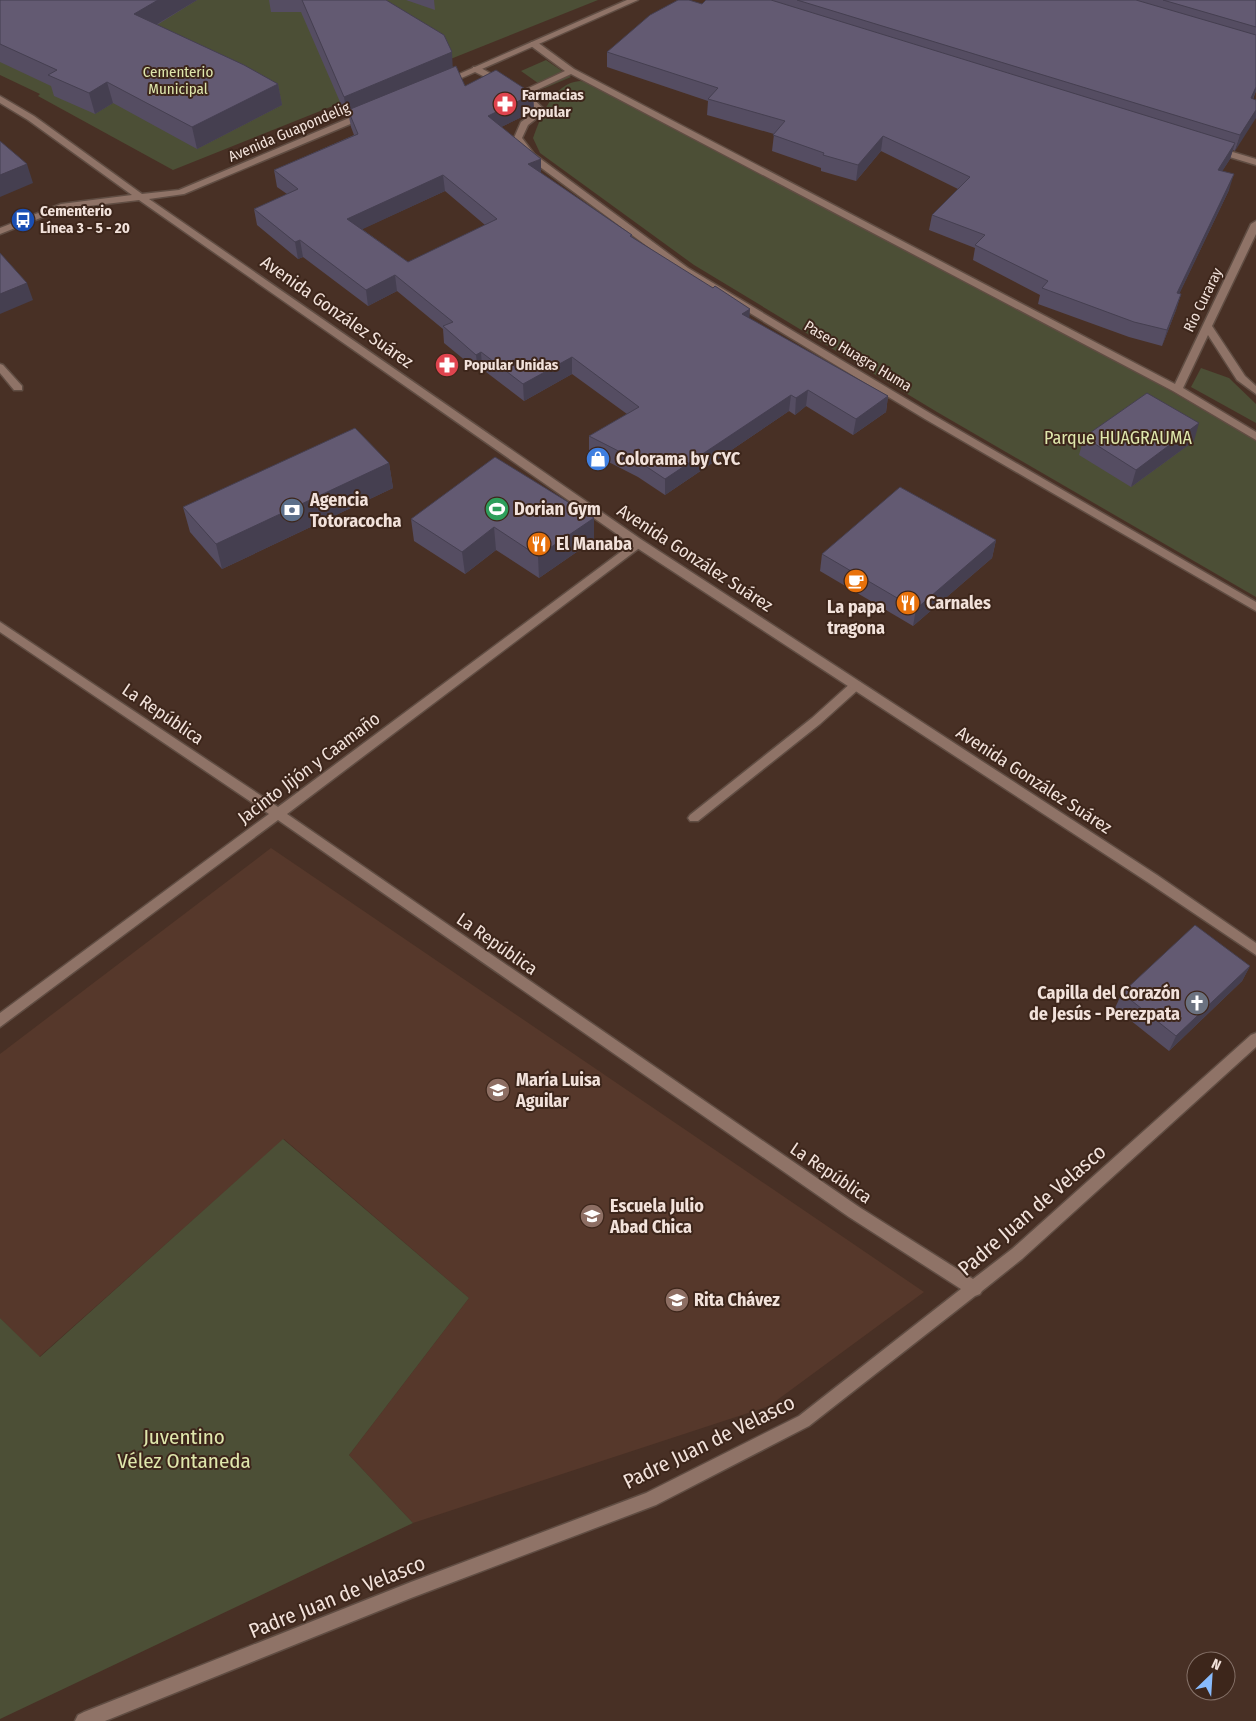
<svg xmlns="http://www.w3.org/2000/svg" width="1256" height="1721" viewBox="0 0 1256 1721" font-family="'Fira Sans Condensed',sans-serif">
	<rect width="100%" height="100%" fill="#483025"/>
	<polygon fill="#56382b" points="271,848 924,1292 769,1406 413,1523 349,1455 469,1298 284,1139 39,1357 0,1318 0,1054"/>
	<g fill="#4c4f36">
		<polygon points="0,0 598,0 173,170 38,96 40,94 0,75"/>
		<polygon points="546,60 571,77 545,88 521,71"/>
		<path d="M580,81l6,1 560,295 110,63v157l-319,-185 -243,-147 -154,-112 -7,-15c8,-22 20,-55 47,-57z"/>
		<polygon points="1201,368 1229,378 1256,404 1256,423 1191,387"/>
		<polygon points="283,1139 469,1298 349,1455 413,1523 0,1719 0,1318 40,1357"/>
	</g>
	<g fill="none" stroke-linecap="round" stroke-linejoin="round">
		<g stroke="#604d43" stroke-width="3">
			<polygon id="lane" points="856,681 860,682 862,685 860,688 820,724 698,821 690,821 688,818 690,815 812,718 852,682"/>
		</g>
		<g stroke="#604d43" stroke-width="3">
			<g id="street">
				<polygon points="531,42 537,42 574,69 1175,384 1251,224 1256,221 1256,234 1212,326 1245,376 1256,386 1256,394 1237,380 1208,335 1183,388 1256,432 1256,440 1173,391 571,74 528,94 546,111 528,125 522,138 534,154 688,268 933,415 1256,602 1256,611 925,419 682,272 528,158 514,138 521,122 537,111 518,93 565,71 531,46"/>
				<polygon points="473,67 479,67 506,82 499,84 473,71"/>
				<polygon points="0,364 3,365 22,386 22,390 14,390 0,373"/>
				<polygon points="638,539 643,543 642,546 287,814 859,1207 973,1279 1012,1249 1251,1035 1256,1033 1256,1047 1022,1259 982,1291 980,1294 975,1296 809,1426 656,1505 411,1598 105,1721 75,1721 78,1715 84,1712 411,1582 646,1493 799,1416 961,1289 849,1217 278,820 0,1027 0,1013 269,814 0,632 0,622 278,807"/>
			</g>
		</g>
		<g stroke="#604d43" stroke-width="3">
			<g id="secondary">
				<polygon points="627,0 638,0 448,84 441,82"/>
				<polygon points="0,96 34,116 142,194 179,190 361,113 367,113 367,117 184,194 149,199 642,540 1157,875 1256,943 1256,955 1149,883 634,546 139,200 63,209 0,234 0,228 61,204 132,195 28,120 0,103"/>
				<polygon points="1216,147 1256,159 1256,165 1213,152 1212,150"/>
			</g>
		</g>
		<use href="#lane" fill="#8f7367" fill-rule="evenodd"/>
		<use href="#street" fill="#8f7367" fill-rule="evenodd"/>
		<use href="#secondary" fill="#8f7367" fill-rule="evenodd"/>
	</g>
	<g fill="#554d62" fill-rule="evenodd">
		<polygon points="0,0 197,0 157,25 278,84 282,105 197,149 113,103 95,114 54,96 51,86 0,62"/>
		<path d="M269,0h117l67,67 12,19 68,8 1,17 -33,16 40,46 91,62v2l118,82 138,77 -2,16 -33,23 -47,-29 -11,9 -6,-4 -124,84 -27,-18 -49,-25v-16l38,-22 -55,-40 -48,27 -42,-32 -4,2 -34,-28 -1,-14 -46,-38 -29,15 -65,-49 -5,2 -41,-34 -3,-16 33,-15 -10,-7 -3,-17 80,-35 -3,-8 -2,-10 -2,1 -46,-106h-30zM445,191l40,34 -77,37 -46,-33z"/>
		<polygon points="406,0 434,0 435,10"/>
		<polygon points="706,0 1256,0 1256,91 1235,151 1233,150 1230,159 1222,171 1229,190 1179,294 1181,294 1176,310 1162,346 1129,337 1038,304 1040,295 973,260 975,248 929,230 932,215 958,189 881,151 856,181 821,171 821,168 772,151 774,134 707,115 708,101 607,67 607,52 702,4"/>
		<polygon points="1084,437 1194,441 1131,487 1079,455"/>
		<polygon points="389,463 393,488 222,569 190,532 183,507"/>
		<polygon points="594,518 594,540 539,578 496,550 465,574 414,541 411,519"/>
		<polygon points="996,540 992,558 913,626 820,571 822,554"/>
		<polygon points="1250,966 1242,981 1169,1051 1115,1008 1122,993"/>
	</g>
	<g fill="#453f50">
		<polygon points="158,0 197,0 139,35 134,14"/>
		<polygon points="452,52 453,73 348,110 349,117 347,118 344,97"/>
		<polygon points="107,82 113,103 95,114 89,93"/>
		<polygon points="278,84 282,105 197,149 192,127"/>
		<polygon points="1256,87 1256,91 1246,114 1251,98"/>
		<polygon points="533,94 534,111 489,133 488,116"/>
		<polygon points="1256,110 1256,118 1235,151 1240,135"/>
		<polygon points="883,136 881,151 856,181 858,165"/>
		<polygon points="1235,143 1230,159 1213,186 1218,170"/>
		<polygon points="541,159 541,176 528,164"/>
		<polygon points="27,164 33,183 0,197 0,175"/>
		<polygon points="1234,174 1229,190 1172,309 1177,293"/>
		<polygon points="443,175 445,191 350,235 347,219"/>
		<polygon points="300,240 303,257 298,259 295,242"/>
		<polygon points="395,275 397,291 368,306 366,290"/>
		<polygon points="27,283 33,300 0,314 0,294"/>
		<polygon points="1181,294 1176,310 1162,346 1167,330"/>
		<polygon points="750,309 749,326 742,314"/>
		<polygon points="481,352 482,369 478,371 476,355"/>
		<polygon points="572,357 572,374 524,401 523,384"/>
		<polygon points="808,390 806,406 795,415 796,398"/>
		<polygon points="791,395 789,411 665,495 665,479"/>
		<polygon points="888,396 886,412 853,435 856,419"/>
		<polygon points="1199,423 1194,441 1131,487 1136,470"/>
		<polygon points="389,463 393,488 222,569 216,544"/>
		<polygon points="594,518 594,540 539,578 538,556"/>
		<polygon points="494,527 496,550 465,574 462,552"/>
		<polygon points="996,540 992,558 913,626 916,609"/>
		<polygon points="1250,966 1242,981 1169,1051 1176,1036"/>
	</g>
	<g fill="#635a72" stroke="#453f50" fill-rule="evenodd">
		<polygon points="0,0 158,0 134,14 244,65 278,84 192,127 107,82 89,93 48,75 57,70 0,44"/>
		<polygon points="302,0 386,0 444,35 452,52 344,97"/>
		<polygon points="678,0 689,0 702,4 706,0 771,0 1235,143 1218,170 1234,174 1177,293 1181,294 1167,330 1134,322 1042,288 1048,281 975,245 985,235 932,215 970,177 883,136 858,165 823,155 824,153 773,135 785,121 708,99 718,88 607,52 650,15"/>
		<polygon points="797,0 1136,0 1256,35 1256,87 1251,98 1256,100 1256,110 1240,135"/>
		<polygon points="1163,0 1256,0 1256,27"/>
		<path d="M456,66l9,20 31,-16 37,24 -45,22 53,43 -13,5 104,71 -2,1 83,52 2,-2 35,23 -8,5 146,82 -32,23 -48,-29 -12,8 -5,-3 -126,84 -27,-18 -49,-25 50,-29 -67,-50 -49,27 -42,-32 -5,3 -33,-29 10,-4 -58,-47 -29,15 -66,-50 -5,2 -41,-33 44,-20 -24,-19 84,-36 -10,-24zM443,175l54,44 -89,43 -61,-43z"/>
		<polygon points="0,141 27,164 0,175"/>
		<polygon points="0,253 27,283 0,294"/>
		<polygon points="1147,393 1199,423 1136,470 1084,437"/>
		<polygon points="355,428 389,463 216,544 183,507"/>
		<polygon points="495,457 594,518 538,556 494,527 462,552 411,519"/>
		<polygon points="900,487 996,540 916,609 822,554"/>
		<polygon points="1195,925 1250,966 1176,1036 1122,993"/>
	</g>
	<defs>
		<g id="pharmacy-disc" transform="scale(1.25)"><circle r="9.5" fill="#e0444e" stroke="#3d261b"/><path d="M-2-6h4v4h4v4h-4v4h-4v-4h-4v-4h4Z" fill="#fff"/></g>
		<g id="bus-disc" transform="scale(1.25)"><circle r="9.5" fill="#1a4fb4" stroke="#3d261b"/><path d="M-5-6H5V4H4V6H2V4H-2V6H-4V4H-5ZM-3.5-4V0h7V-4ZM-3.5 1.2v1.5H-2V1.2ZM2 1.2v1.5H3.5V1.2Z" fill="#fff"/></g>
		<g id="shop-disc" transform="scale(1.25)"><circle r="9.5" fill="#3f7fe0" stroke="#3d261b"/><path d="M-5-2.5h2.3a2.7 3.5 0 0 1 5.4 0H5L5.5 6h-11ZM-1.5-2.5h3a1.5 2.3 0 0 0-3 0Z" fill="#fff"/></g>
		<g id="stadium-disc" transform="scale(1.25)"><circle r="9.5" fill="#2e9e5b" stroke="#3d261b"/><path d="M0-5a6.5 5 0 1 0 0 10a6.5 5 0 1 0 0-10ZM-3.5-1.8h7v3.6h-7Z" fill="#fff"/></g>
		<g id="bank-disc" transform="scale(1.25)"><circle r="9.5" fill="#5c6f8a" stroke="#3d261b"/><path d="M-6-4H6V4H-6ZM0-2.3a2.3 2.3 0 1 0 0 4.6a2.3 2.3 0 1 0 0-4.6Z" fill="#fff"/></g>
		<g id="restaurant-disc" transform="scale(1.25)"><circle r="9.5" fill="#e8710a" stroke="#3d261b"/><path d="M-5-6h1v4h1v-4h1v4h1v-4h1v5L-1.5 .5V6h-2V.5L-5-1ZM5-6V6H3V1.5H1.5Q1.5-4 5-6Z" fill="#fff"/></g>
		<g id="cafe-disc" transform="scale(1.25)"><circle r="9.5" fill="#e8710a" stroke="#3d261b"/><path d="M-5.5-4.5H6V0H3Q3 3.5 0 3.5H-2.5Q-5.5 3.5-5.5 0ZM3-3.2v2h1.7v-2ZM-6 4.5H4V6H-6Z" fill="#fff"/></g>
		<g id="church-disc" transform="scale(1.25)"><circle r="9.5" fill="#6b7280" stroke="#3d261b"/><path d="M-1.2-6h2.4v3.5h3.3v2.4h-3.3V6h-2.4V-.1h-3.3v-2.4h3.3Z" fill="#fff"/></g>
		<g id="school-disc" transform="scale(1.25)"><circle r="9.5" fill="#8d6e63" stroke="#3d261b"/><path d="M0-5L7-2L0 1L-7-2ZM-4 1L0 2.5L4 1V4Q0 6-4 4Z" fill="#fff"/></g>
	</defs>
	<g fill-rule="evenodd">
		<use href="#pharmacy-disc" x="505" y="104"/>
		<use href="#bus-disc" x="23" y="220"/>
		<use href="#pharmacy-disc" x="447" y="365"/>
		<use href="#shop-disc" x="598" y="459"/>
		<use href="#stadium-disc" x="497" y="509"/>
		<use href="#bank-disc" x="292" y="510"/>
		<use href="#restaurant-disc" x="539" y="544"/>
		<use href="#cafe-disc" x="856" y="581"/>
		<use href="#restaurant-disc" x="908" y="603"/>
		<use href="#church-disc" x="1197" y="1003"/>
		<use href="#school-disc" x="498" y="1090"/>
		<use href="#school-disc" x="592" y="1216"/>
		<use href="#school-disc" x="677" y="1300"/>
	</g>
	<g text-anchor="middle" stroke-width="4" stroke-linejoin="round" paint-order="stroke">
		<g font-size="15" fill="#dfe7ac" stroke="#3d261b">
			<text x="178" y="77">Cementerio<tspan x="178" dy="17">Municipal</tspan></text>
		</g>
		<g font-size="15" font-weight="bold" fill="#f2e2db" stroke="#3d261b" text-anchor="start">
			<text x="522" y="100">Farmacias<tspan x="522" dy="17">Popular</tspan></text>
			<text x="40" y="216">Cementerio<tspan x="40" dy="17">Línea 3 - 5 - 20</tspan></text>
			<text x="464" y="370">Popular Unidas</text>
		</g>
		<g font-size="15" fill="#f2e2db" stroke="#3d261b">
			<text transform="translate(289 132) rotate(-23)" y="5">Avenida Guapondelig</text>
			<text transform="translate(1203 300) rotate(-64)" y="5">Río Curaray</text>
			<text transform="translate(858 356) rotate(31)" y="5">Paseo Huagra Huma</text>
		</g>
		<g font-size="18" fill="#f2e2db" stroke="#3d261b">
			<text transform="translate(337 312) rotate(35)" y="6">Avenida González Suárez</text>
			<text transform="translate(695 558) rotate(33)" y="6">Avenida González Suárez</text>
			<text transform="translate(163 714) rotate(34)" y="6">La República</text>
			<text transform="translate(309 768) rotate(-37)" y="6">Jacinto Jijón y Caamaño</text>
			<text transform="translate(1034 780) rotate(33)" y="6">Avenida González Suárez</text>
			<text transform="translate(497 944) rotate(35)" y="6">La República</text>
			<text transform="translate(831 1173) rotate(34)" y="6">La República</text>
		</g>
		<g font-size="18" fill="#dfe7ac" stroke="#3d261b">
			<text x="1118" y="444">Parque HUAGRAUMA</text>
		</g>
		<g font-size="18" font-weight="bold" fill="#f2e2db" stroke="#3d261b" text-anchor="start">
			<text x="616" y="465">Colorama by CYC</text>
			<text x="310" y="506">Agencia<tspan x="310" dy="21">Totoracocha</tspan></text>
			<text x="514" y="515">Dorian Gym</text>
			<text x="556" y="550">El Manaba</text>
			<text x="926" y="609">Carnales</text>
			<text x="856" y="613" text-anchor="middle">La papa<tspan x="856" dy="21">tragona</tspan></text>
			<text x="1180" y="999" text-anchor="end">Capilla del Corazón<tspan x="1180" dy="21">de Jesús - Perezpata</tspan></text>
			<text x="516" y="1086">María Luisa<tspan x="516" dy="21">Aguilar</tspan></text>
			<text x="610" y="1212">Escuela Julio<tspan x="610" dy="21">Abad Chica</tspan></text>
			<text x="694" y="1306">Rita Chávez</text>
		</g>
		<g font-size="21" fill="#f2e2db" stroke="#3d261b">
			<text transform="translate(1032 1210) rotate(-41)" y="7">Padre Juan de Velasco</text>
			<text transform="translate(709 1442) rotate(-26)" y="7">Padre Juan de Velasco</text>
			<text transform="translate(337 1597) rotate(-22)" y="7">Padre Juan de Velasco</text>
		</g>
		<g font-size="21" fill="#dfe7ac" stroke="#3d261b">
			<text x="184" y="1444">Juventino<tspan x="184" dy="24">Vélez Ontaneda</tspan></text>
		</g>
	</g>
	<g transform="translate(1211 1676) rotate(25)"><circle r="24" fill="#3d261b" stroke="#857168"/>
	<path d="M0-4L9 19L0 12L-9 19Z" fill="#88bbfc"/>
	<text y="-8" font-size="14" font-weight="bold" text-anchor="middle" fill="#f2e2db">N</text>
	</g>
</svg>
